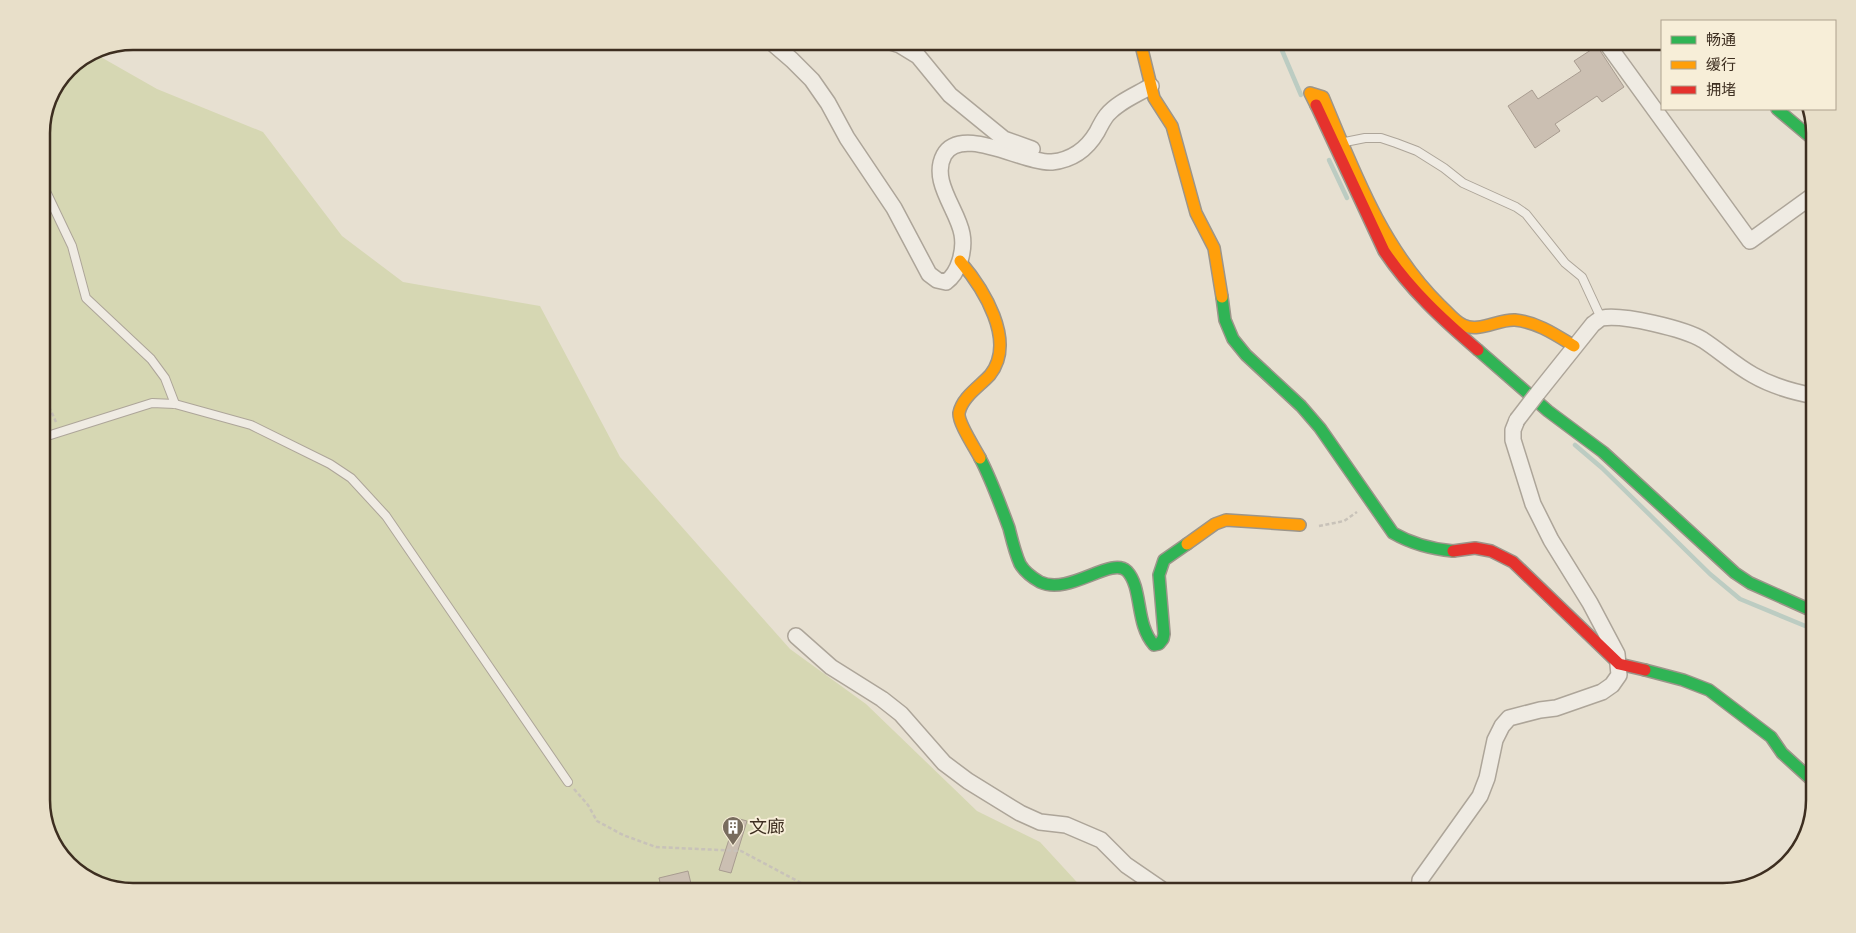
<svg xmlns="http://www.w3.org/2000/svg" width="1856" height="933" viewBox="0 0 1856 933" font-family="Spectral,'Noto Sans SC',serif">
	<rect width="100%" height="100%" fill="#e7e0d1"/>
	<polygon fill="#d6d7b3" points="92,52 157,89 263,132 342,236 403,282 540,306 620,457 790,649 866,704 977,811 1040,842 1086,892 133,892 93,882 57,851 41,806 41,128 68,68"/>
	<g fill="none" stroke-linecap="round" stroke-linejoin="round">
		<g stroke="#bcccc2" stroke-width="4.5">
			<polyline points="1278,41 1301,95"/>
			<polyline points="1329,160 1347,198"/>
			<polyline points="1575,445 1602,468 1710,574 1740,599 1815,630"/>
		</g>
	</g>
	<g fill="#cbbfb2" stroke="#a89c90">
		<polygon points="1597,46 1624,87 1602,102 1597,96 1555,124 1560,131 1535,148 1508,106 1532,90 1538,99 1581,71 1574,61"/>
		<polygon points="736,818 747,821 731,873 719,870"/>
		<polygon points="688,871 693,892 662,892 659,878"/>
	</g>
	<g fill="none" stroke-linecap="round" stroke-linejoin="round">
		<g stroke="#ada599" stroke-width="10">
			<g id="lane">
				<polyline points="1345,142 1365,138 1381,138 1396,143 1417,151 1444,168 1463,183 1516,207 1526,214 1565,263 1582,277 1601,318"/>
				<polyline points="41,181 72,246 86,298 151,359 165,378 175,404"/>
				<polyline points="41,438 152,403 175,404 251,425 330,464 351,478 386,516 568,782"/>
			</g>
		</g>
		<g stroke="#ada599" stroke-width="18">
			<g id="street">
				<path d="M770,41l22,19 20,20 16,23 19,35 47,70 35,66 8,6 9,2c13,-9 19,-32 16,-48 -4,-24 -32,-53 -18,-79 17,-31 81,9 108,7 20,-2 35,-13 45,-30 3,-6 6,-12 10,-17 11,-13 29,-20 44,-29"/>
				<polyline points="887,41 900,45 918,56 950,95 1004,139 1032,149"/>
				<polyline points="1605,41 1750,241 1815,194"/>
				<path d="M1537,394l56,-70c3,-2 6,-5 9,-6 21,-4 83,11 101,22 17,11 32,25 50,35 19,11 40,17 62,21"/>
				<polyline points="796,636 831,667 882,699 901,714 944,763 968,781 1020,813 1040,822 1066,825 1101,840 1126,865 1161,889 1162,892"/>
				<polyline points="1419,892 1420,880 1480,796 1487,778 1495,740 1502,726 1509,718 1540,710 1556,708 1602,692 1612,685 1619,675 1617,654 1590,603 1551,540 1533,504 1513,440 1513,430 1517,420"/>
			</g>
		</g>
		<g stroke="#9c958a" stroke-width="14">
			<g id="fast">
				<polyline points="1777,109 1815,141"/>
				<path d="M1222,297l3,23 8,19 13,16 55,51 19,22 73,105c19,11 38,16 60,18"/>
				<polyline points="1478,350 1548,411 1603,452 1735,573 1750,583 1815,612"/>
				<path d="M980,458c12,23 20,46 29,70 3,12 6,25 11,36 4,7 13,14 20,18 29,14 71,-26 87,-11 16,17 8,53 27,74l5,-1 4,-5 1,-5 -5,-59 5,-15 23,-16"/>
				<polyline points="1645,670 1683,680 1709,690 1771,737 1782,753 1815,783"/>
			</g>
		</g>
		<g stroke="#9c958a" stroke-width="14">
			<g id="slow">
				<polyline points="1140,41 1154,98 1172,126 1196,213 1214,248 1222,297"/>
				<path d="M1316,105l-6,-12 13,4c31,74 59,151 117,208 7,6 14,16 23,20 16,8 35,-6 52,-5 22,2 41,15 59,26"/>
				<path d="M960,261c23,27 57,80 30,114 -10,11 -28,22 -31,38 -1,10 16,35 21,45"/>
				<polyline points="1187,544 1215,524 1226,520 1300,525"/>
			</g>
		</g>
		<g stroke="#9c958a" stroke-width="14">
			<g id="jam">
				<path d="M1316,105l68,146c26,39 59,69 94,99"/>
				<polyline points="1453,551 1475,548 1491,551 1513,562 1619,664 1645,670"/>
			</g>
		</g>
		<g stroke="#c8c2b9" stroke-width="2.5" stroke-dasharray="4 2.5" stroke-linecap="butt">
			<polyline points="41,389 56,422"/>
			<polyline points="1319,526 1344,521 1357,512"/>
			<polyline points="574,789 588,805 597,821 623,835 656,847 741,851 818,892"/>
		</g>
		<use href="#lane" stroke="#efebe3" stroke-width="8"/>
		<use href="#street" stroke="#efebe3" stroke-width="15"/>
		<use href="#fast" stroke="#30b455" stroke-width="11"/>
		<use href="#slow" stroke="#ff9f0a" stroke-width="11"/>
		<use href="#jam" stroke="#e5322d" stroke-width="11"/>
		<g stroke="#ada599" stroke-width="18" stroke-linecap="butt">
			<polyline id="street-bridge" points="1517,420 1537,394"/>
		</g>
		<use href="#street-bridge" stroke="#efebe3" stroke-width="15"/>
	</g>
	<defs>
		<g id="building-pin" transform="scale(1.125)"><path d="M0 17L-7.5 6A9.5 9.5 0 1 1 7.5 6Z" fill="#786c5e" stroke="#f7eed8"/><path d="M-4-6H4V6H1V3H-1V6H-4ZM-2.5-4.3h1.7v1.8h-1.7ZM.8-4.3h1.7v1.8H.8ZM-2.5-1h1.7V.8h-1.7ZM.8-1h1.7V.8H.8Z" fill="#fff"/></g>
	</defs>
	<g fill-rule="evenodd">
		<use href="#building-pin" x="733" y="827"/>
	</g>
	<g text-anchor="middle" stroke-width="4" stroke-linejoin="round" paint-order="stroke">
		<g font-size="18" fill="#3d2e20" stroke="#f7eed8" text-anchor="start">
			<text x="749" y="833">文廊</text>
		</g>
	</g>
	<path d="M0 0H1856V933H0ZM133 50H1723A83 83 0 0 1 1806 133V800A83 83 0 0 1 1723 883H133A83 83 0 0 1 50 800V133A83 83 0 0 1 133 50Z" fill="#e8dfc9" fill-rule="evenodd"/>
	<path fill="none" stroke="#3d2e20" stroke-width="2.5" d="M133 50H1723A83 83 0 0 1 1806 133V800A83 83 0 0 1 1723 883H133A83 83 0 0 1 50 800V133A83 83 0 0 1 133 50Z"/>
	<rect x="1661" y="20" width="175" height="90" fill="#f7eed8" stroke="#ada18e"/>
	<rect x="1671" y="36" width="25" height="8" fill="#30b455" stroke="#ada18e"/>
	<text x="1706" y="45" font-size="15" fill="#3d2e20">畅通</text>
	<rect x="1671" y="61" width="25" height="8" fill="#ff9f0a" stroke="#ada18e"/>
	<text x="1706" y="70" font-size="15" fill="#3d2e20">缓行</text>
	<rect x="1671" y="86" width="25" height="8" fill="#e5322d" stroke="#ada18e"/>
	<text x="1706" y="95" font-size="15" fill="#3d2e20">拥堵</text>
</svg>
